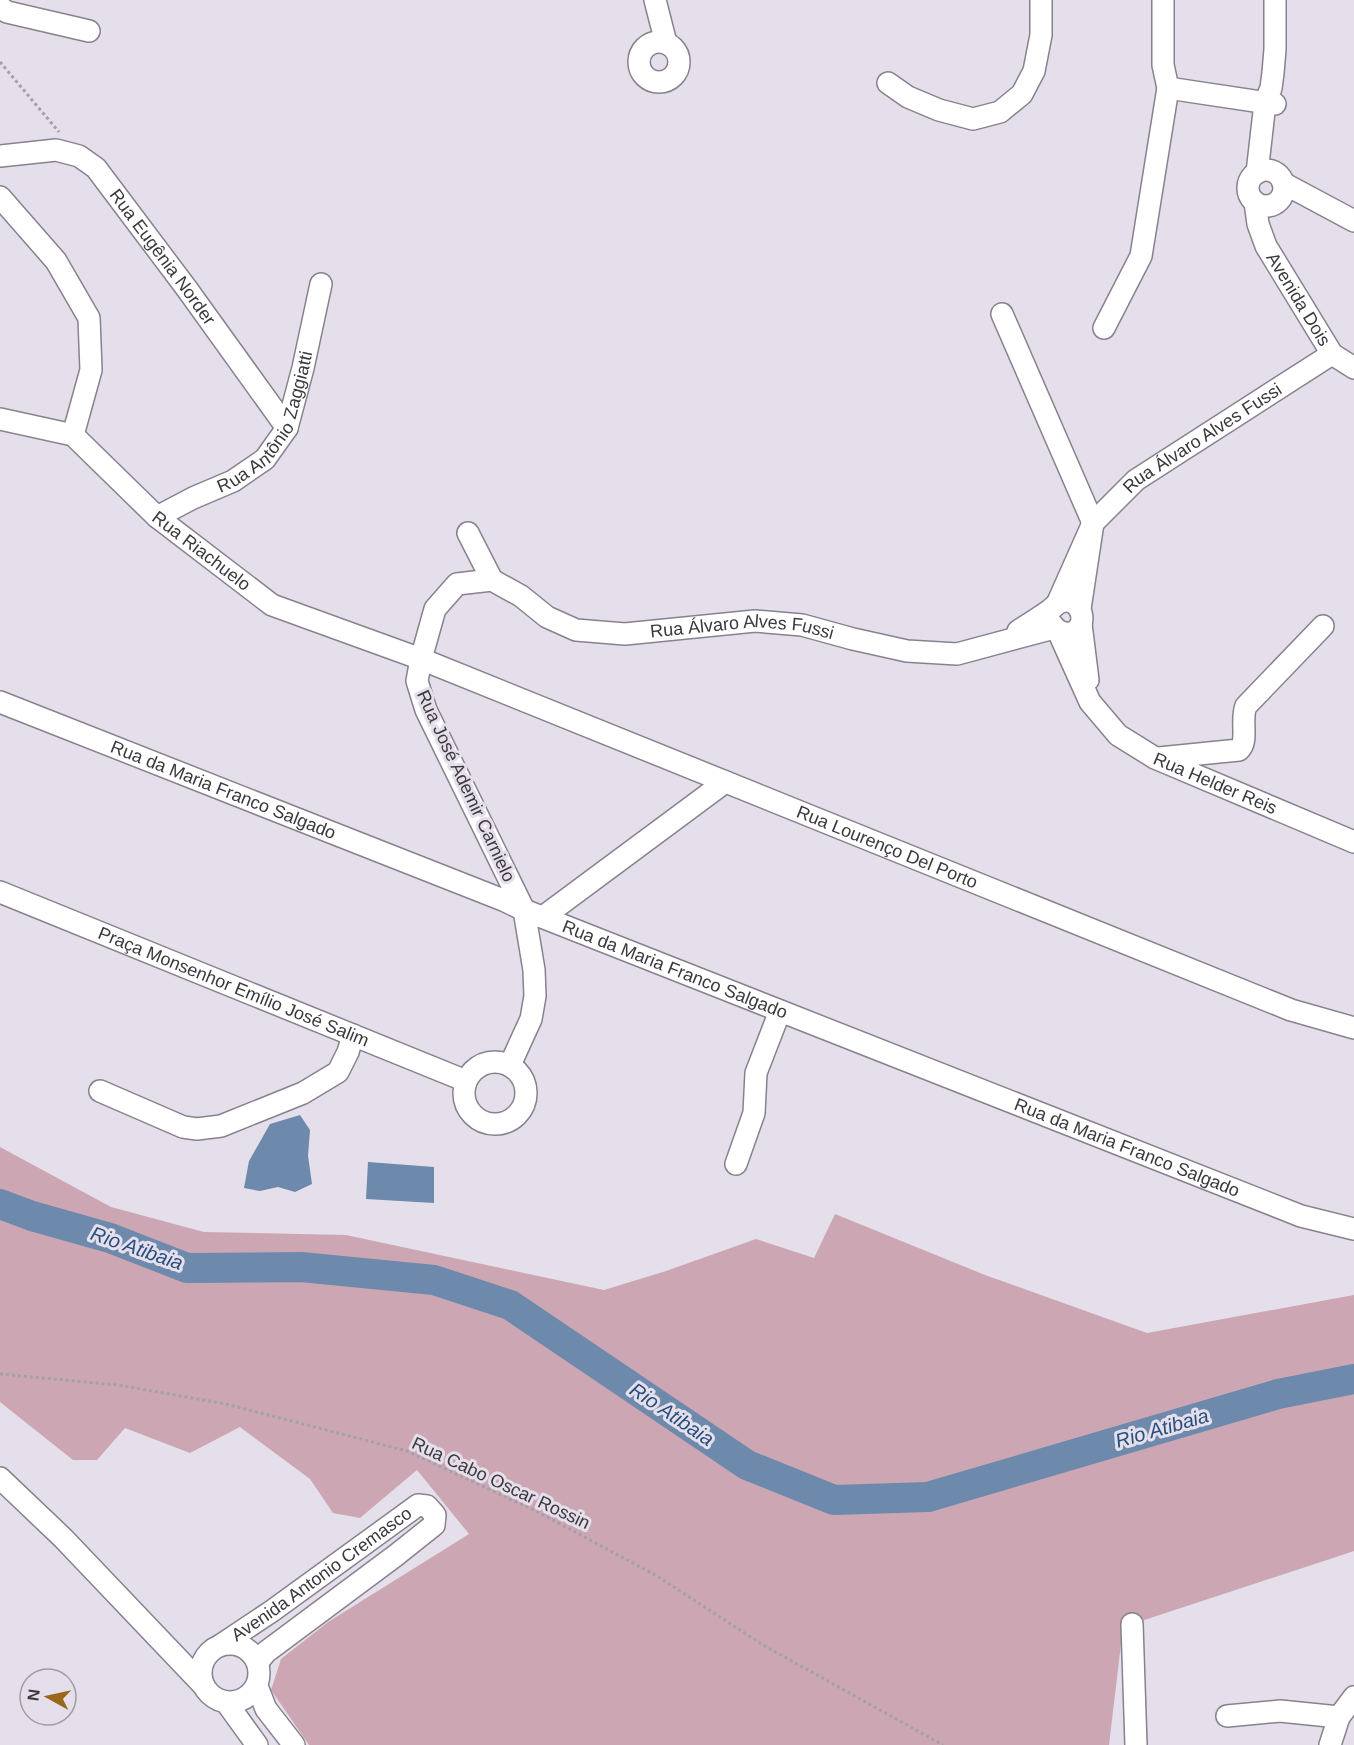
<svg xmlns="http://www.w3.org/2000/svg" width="1354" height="1745" viewBox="0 0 1354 1745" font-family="Arial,sans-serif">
	<rect width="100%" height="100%" fill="#e4dfeb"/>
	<polygon fill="#cca7b3" points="0,1147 111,1207 204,1232 346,1235 604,1290 666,1271 756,1239 814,1258 835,1214 985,1275 1147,1333 1354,1295 1354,1551 1123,1627 1109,1745 309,1745 271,1690 281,1659 328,1622 469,1534 417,1470 360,1518 333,1513 310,1479 240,1427 190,1453 125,1428 97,1460 73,1460 0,1402"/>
	<g fill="#6d89ac">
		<polygon points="300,1115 310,1130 308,1156 312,1184 295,1192 278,1187 260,1191 244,1188 249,1161 270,1124"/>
		<polygon points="368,1162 434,1167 434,1203 366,1199"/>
	</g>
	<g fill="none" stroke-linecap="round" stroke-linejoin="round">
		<polyline stroke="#6d89ac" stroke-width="30" points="0,1204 32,1216 110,1238 187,1268 301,1267 434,1280 510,1305 747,1465 834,1500 928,1497 1278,1394 1354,1379"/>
		<g stroke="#87828d" stroke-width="24">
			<g id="minor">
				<polyline points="655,0 666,43"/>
				<polyline points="1163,0 1163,65 1168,88 1275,104"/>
				<polyline points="0,7 7,12 89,31"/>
				<circle cx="659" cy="62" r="20"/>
				<polyline points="888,83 908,97 939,110 973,119 1000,112 1022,94 1034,71 1041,35 1041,0"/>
				<path id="s1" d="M0,156l56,-6 23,6 17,12 91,121 100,139"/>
				<circle cx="1266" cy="188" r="18"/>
				<polyline points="1257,173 1265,103 1271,88 1273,73 1275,49 1275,0"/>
				<polyline points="1283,183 1354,221"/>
				<polyline points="0,197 56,261 89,318 91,370 73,435"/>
				<path id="s2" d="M1255,202l3,22 8,22 66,108 22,14"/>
				<polyline points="1002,314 1093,523 1080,609"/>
				<polyline points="1104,328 1141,256 1168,88"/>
				<path id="s3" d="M0,419l73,16 84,82 115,88 149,54 870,351 63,18"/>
				<path id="s4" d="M157,517l36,-19 40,-17 32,-22 22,-31 16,-60 18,-84"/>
				<polyline points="468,533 492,580"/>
				<path id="s5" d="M1057,604l36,-81 43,-43 196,-126"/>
				<polyline points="1081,624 1088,680"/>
				<path d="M1018,631c11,-7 22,-14 32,-21 4,-3 7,-7 11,-8 20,-7 30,25 10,31 -9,2 -15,-3 -20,-10"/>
				<path id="s6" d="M1058,631l32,71 28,33 37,23 199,84"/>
				<path id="s7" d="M0,702l503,198 21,10 777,306 53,13"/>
				<path d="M1159,758l80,-8c10,-9 1,-30 7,-44l77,-80"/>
				<path id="s8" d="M0,892l466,189"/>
				<polyline points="543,917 725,782"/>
				<circle cx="495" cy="1093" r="31"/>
				<path id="s9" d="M510,1065l21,-46 4,-23 -1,-26 -10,-60 -98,-200 -9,-29 4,-22 14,-50 22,-25 35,-4 29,16 26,21 29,13 49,4 130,-13 47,4 51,14 54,12 50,3 97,-26"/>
				<polyline points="100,1091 183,1127 197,1129 221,1126 303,1093 338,1072 348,1052 353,1035"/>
				<polyline points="736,1164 754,1113 756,1073 780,1011"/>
				<polyline points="0,1478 63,1538 204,1686"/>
				<polyline points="1132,1624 1136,1745"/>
				<circle cx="230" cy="1673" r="29"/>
				<path id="s10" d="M221,1645l51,-34 146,-106 9,1 8,9 -1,10 -39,31 -129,96 -8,10"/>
				<polyline points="257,1686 266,1709 294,1745"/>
				<polyline points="226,1702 257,1745"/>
				<polyline points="1227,1716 1280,1711 1339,1717"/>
				<polyline points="1330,1745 1339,1717 1354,1697"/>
			</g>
		</g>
		<g stroke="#a3a0a9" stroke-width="3" stroke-dasharray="3 3" stroke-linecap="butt">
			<polyline points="0,62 59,132"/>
			<polyline points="0,1374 118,1385 226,1404 407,1451 538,1512 657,1576 763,1645 943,1745"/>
		</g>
		<use href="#minor" stroke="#fff" stroke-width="21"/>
	</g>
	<g text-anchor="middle" stroke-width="6" stroke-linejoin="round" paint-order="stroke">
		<g font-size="18" fill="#3b393d" stroke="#e4dfeb">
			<text dy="6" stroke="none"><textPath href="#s1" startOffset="212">Rua Eugênia Norder</textPath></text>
			<text dy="6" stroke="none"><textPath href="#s2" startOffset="108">Avenida Dois</textPath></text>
			<text dy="6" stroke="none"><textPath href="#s4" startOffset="154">Rua Antônio Zaggiatti</textPath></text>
			<text dy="6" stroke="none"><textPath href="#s5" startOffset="228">Rua Álvaro Alves Fussi</textPath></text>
			<text dy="6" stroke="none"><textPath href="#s3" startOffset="248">Rua Riachuelo</textPath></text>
			<text dy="6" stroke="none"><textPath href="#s9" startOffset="822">Rua Álvaro Alves Fussi</textPath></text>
			<text dy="6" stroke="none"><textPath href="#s6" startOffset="230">Rua Helder Reis</textPath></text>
			<text transform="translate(466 786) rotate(65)" y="6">Rua José Ademir Carnielo</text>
			<text dy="6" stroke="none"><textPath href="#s7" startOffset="240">Rua da Maria Franco Salgado</textPath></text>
			<text dy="6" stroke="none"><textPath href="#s3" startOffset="998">Rua Lourenço Del Porto</textPath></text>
			<text dy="6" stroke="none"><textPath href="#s7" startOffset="726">Rua da Maria Franco Salgado</textPath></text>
			<text dy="6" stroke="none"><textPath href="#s8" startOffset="252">Praça Monsenhor Emílio José Salim</textPath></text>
			<text dy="6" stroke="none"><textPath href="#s7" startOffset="1212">Rua da Maria Franco Salgado</textPath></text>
			<text transform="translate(501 1483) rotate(25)" y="6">Rua Cabo Oscar Rossin</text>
			<text dy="6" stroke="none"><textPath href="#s10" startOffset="123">Avenida Antonio Cremasco</textPath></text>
		</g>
		<g font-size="20" font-style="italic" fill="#264f7f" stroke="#e4dfeb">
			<text transform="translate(137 1248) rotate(19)" y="7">Rio Atibaia</text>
			<text transform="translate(672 1414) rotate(34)" y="7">Rio Atibaia</text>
			<text transform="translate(1162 1428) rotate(-16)" y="7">Rio Atibaia</text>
		</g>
	</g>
	<g transform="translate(48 1697) rotate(278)"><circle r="28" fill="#e4dfeb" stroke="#a09da5" stroke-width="1.5"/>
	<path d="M0-4.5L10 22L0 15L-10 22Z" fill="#99671a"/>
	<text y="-9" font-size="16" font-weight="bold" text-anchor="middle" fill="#3b393d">N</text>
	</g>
</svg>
